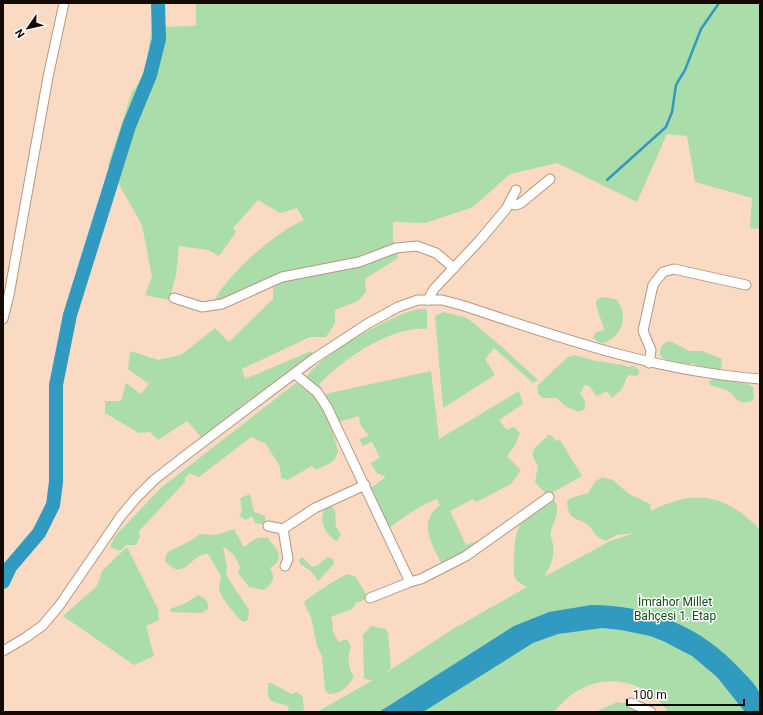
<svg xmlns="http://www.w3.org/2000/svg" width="763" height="715" viewBox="0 0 763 715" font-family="Roboto,sans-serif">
	<rect width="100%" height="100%" fill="#fadac2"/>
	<g fill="#abddab">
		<path d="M196,3h564v226l-10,-1 2,-30 -57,-16 -8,-46 -20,-2 -30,68 -80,-39 -47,11 -37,33 -48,16 -32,-1v19l5,17 -33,21 1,13 -8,9 -23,9v13l-9,14h-16l-68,32 3,10 66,-28 3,4 -111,84 -16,-18 -29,19 -8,-8 -11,1 -34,-20v-12h16l5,-18 15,11 8,-10 -21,-15 2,-18 28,9 23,-5 34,-27 14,14 44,-43v-11l-6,-9 -43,19 -9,2c8,-19 47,-55 65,-66 7,-6 16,-10 24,-14l-7,-12 -17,5 -22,-13 -25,28 3,4 -17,24 -11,-6 -29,-4 -3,29 -7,25 -24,-5 7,-19 -10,-51 -34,-60 24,-73c16,-18 16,-43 20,-65l44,-1z"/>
		<path d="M602,297l14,2c14,18 6,37 -14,45l-9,-6 3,-6 8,-2c-1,-9 -8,-18 -8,-29z"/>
		<path d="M417,309h10v20c-37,-3 -83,30 -108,55l3,5h-4l-12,-11c12,-22 86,-63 111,-69z"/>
		<polygon points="443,312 467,318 493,339 538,380 533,383 494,348 485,359 495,375 443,408 435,316"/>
		<path d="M670,341l19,10h13l20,8 -1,10 -4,3 -15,-3 -9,-6 -9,3 -16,-3 -8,-8c0,-7 2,-12 10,-14z"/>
		<path d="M574,355l22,6 27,4 5,2 6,-1 5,4v4l-3,2 -8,-1 -6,14 -10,9 -5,-7 -10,5 -9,-11 -4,1 -4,8c5,5 6,8 5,15l-6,3 -14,-6 -8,-8h-15l-4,-5 -1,-7 31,-29z"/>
		<path d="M431,371l8,68 80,-48 4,13 -24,16 8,10 7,-3 6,6 -5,12 -8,11 14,14 -10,14 -35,18 -3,-3 -23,12 16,34 11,-4 1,4 -36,20c-10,-21 -25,-42 -2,-60l-3,-6c-19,7 -33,18 -49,30l-19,-40 17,-12 -9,-4 -7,-10 10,-5 -8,-16 -9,4 -4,-7 10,-3 -9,-12 -1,-8 -21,6 -13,-28z"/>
		<path d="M714,379l34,5 5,3 1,10 -2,4c-17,5 -15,-6 -26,-11 -5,-2 -11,-3 -16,-5l-1,-4z"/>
		<path d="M296,383l23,16 9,17 10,35c-2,12 -12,14 -22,19l-4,-4 -25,14 -6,-2 -1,-11 -14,-23 -15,-7 -52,40 -10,-4 -4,5v4l-46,49 1,6 -4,8h-10l-6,6 -10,-4 5,-11 47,-49z"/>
		<path d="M548,435h3l5,6 4,-1 22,36 -32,18h-4l-11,-12 3,-16c-12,-19 -1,-17 10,-31z"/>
		<path d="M602,477l11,3 16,14 21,10 1,7c44,-23 75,-17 109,19v182h-92c-20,-29 -58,-40 -89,-22 -10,5 -18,15 -26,22h-236l56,-32 -9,-1 -1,-44 8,-9 15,3 2,4 3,35 -7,6 69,-45 74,-42 -10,-6 -3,-6c1,-47 -3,-51 40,-75 8,10 -1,21 -3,32 -1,4 1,8 2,12 2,13 -3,23 -9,33l66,-36 25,-8 -19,2 -10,6c-10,-3 -11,-8 -17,-15 -11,-10 -21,-3 -22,-25l4,-3 17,-5 7,-11z"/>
		<polygon points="250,494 254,512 265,516 265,522 263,524 255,523 252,516 246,520 239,516 242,511 240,498"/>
		<path d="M330,505l5,5 1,17 5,7 -4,7c-13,-5 -22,-28 -7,-36z"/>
		<path d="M234,529l10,18c9,-7 12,-11 24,-9 8,11 19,20 2,30 6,11 3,14 -6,22l-15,-3 -11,-14 2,-6 -6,-12 -11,-9 4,21 -1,8 23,35 -1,10 -5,2c-7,-6 -23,-25 -24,-34 0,-4 2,-8 2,-12l-13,-22c-18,-1 -23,30 -43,7l1,-7c10,-8 24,-11 34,-20l16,1z"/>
		<polygon points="127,547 158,609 159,620 146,626 154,656 134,665 63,616 97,586 102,571"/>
		<polygon points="302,557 312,567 318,565 328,557 333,559 334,564 318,581 311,571 300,564 299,560"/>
		<path d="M348,574l8,3 11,19 -5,5 -6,2 -4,6 -19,7 -2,2 2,5c-2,7 2,13 6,19l8,-3 4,8c-4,10 -3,21 3,30 -7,10 -13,17 -25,17l-4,-4 -3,-34 -5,-10 -6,-29 -7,-14c2,-5 39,-28 44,-29z"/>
		<path d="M198,595c7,3 11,6 10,14l-6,4 -31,-1 -1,-3 16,-6z"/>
		<polygon points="268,683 271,683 292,694 297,692 303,697 304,712 289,712 288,706 271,701 268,696"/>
		<polygon points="617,702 629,704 642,712 595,712"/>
	</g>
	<path fill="#309ac1" d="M591,605c58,0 111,22 150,65 6,6 16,16 19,24 2,4 0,13 0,18h-15l-28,-35 -25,-21 -29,-15 -13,-5 -29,-6 -19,-2 -44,6 -25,9 -110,69h-44l135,-86 35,-14z"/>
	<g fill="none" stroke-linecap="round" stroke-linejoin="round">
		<polyline stroke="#309ac1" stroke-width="2.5" points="607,180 666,127 672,112 676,85 685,70 701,29 719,3"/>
		<polyline stroke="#309ac1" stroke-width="14" points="3,582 10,567 39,533 53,505 56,482 56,385 70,315 129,126 150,75 159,39 158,3"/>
		<g stroke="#b59781" stroke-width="11">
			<g id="minor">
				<polyline points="510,204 516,205 521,203 550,179"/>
				<polyline points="174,298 202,307 222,304 282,277 359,262 396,248 417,246 436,253 454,268"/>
				<polyline points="428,300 434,289 480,240 506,209 516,190"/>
				<polyline points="3,319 9,295 48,77 64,3"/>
				<polyline points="649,363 651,350 643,331 653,285 663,272 674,269 746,285"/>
				<polyline points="295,374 317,392 327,407 410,582"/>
				<polyline points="268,526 283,529 288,559 285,566"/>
				<polyline points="283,529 315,508 365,485"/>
				<polyline points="370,598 410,582 421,579 466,556 549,497"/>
				<path d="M3,651l22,-13 17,-12 17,-20 62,-90 15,-18 18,-18 32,-25 126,-95 55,-36 31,-17 20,-7h24l19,5c101,33 192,66 299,74"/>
				<polyline points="631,703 651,712"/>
			</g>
		</g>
		<use href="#minor" stroke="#fff" stroke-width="9"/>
	</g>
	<g text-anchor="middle" stroke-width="3" stroke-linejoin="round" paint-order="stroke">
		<g font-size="12" fill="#0e5217" stroke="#fff">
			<text x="675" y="606">İmrahor Millet<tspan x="675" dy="14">Bahçesi 1. Etap</tspan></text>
		</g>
	</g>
	<rect width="763" height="715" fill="none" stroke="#140a04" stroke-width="8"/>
	<g transform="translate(28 28) rotate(236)" stroke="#ffffff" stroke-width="3" paint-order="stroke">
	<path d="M0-3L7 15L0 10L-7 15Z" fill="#140a04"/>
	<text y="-6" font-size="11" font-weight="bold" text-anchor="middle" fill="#140a04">N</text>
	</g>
	<path d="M627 699v6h117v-6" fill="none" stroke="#140a04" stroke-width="2"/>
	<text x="633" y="699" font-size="12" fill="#140a04" stroke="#ffffff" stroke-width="3" paint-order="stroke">100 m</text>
</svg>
